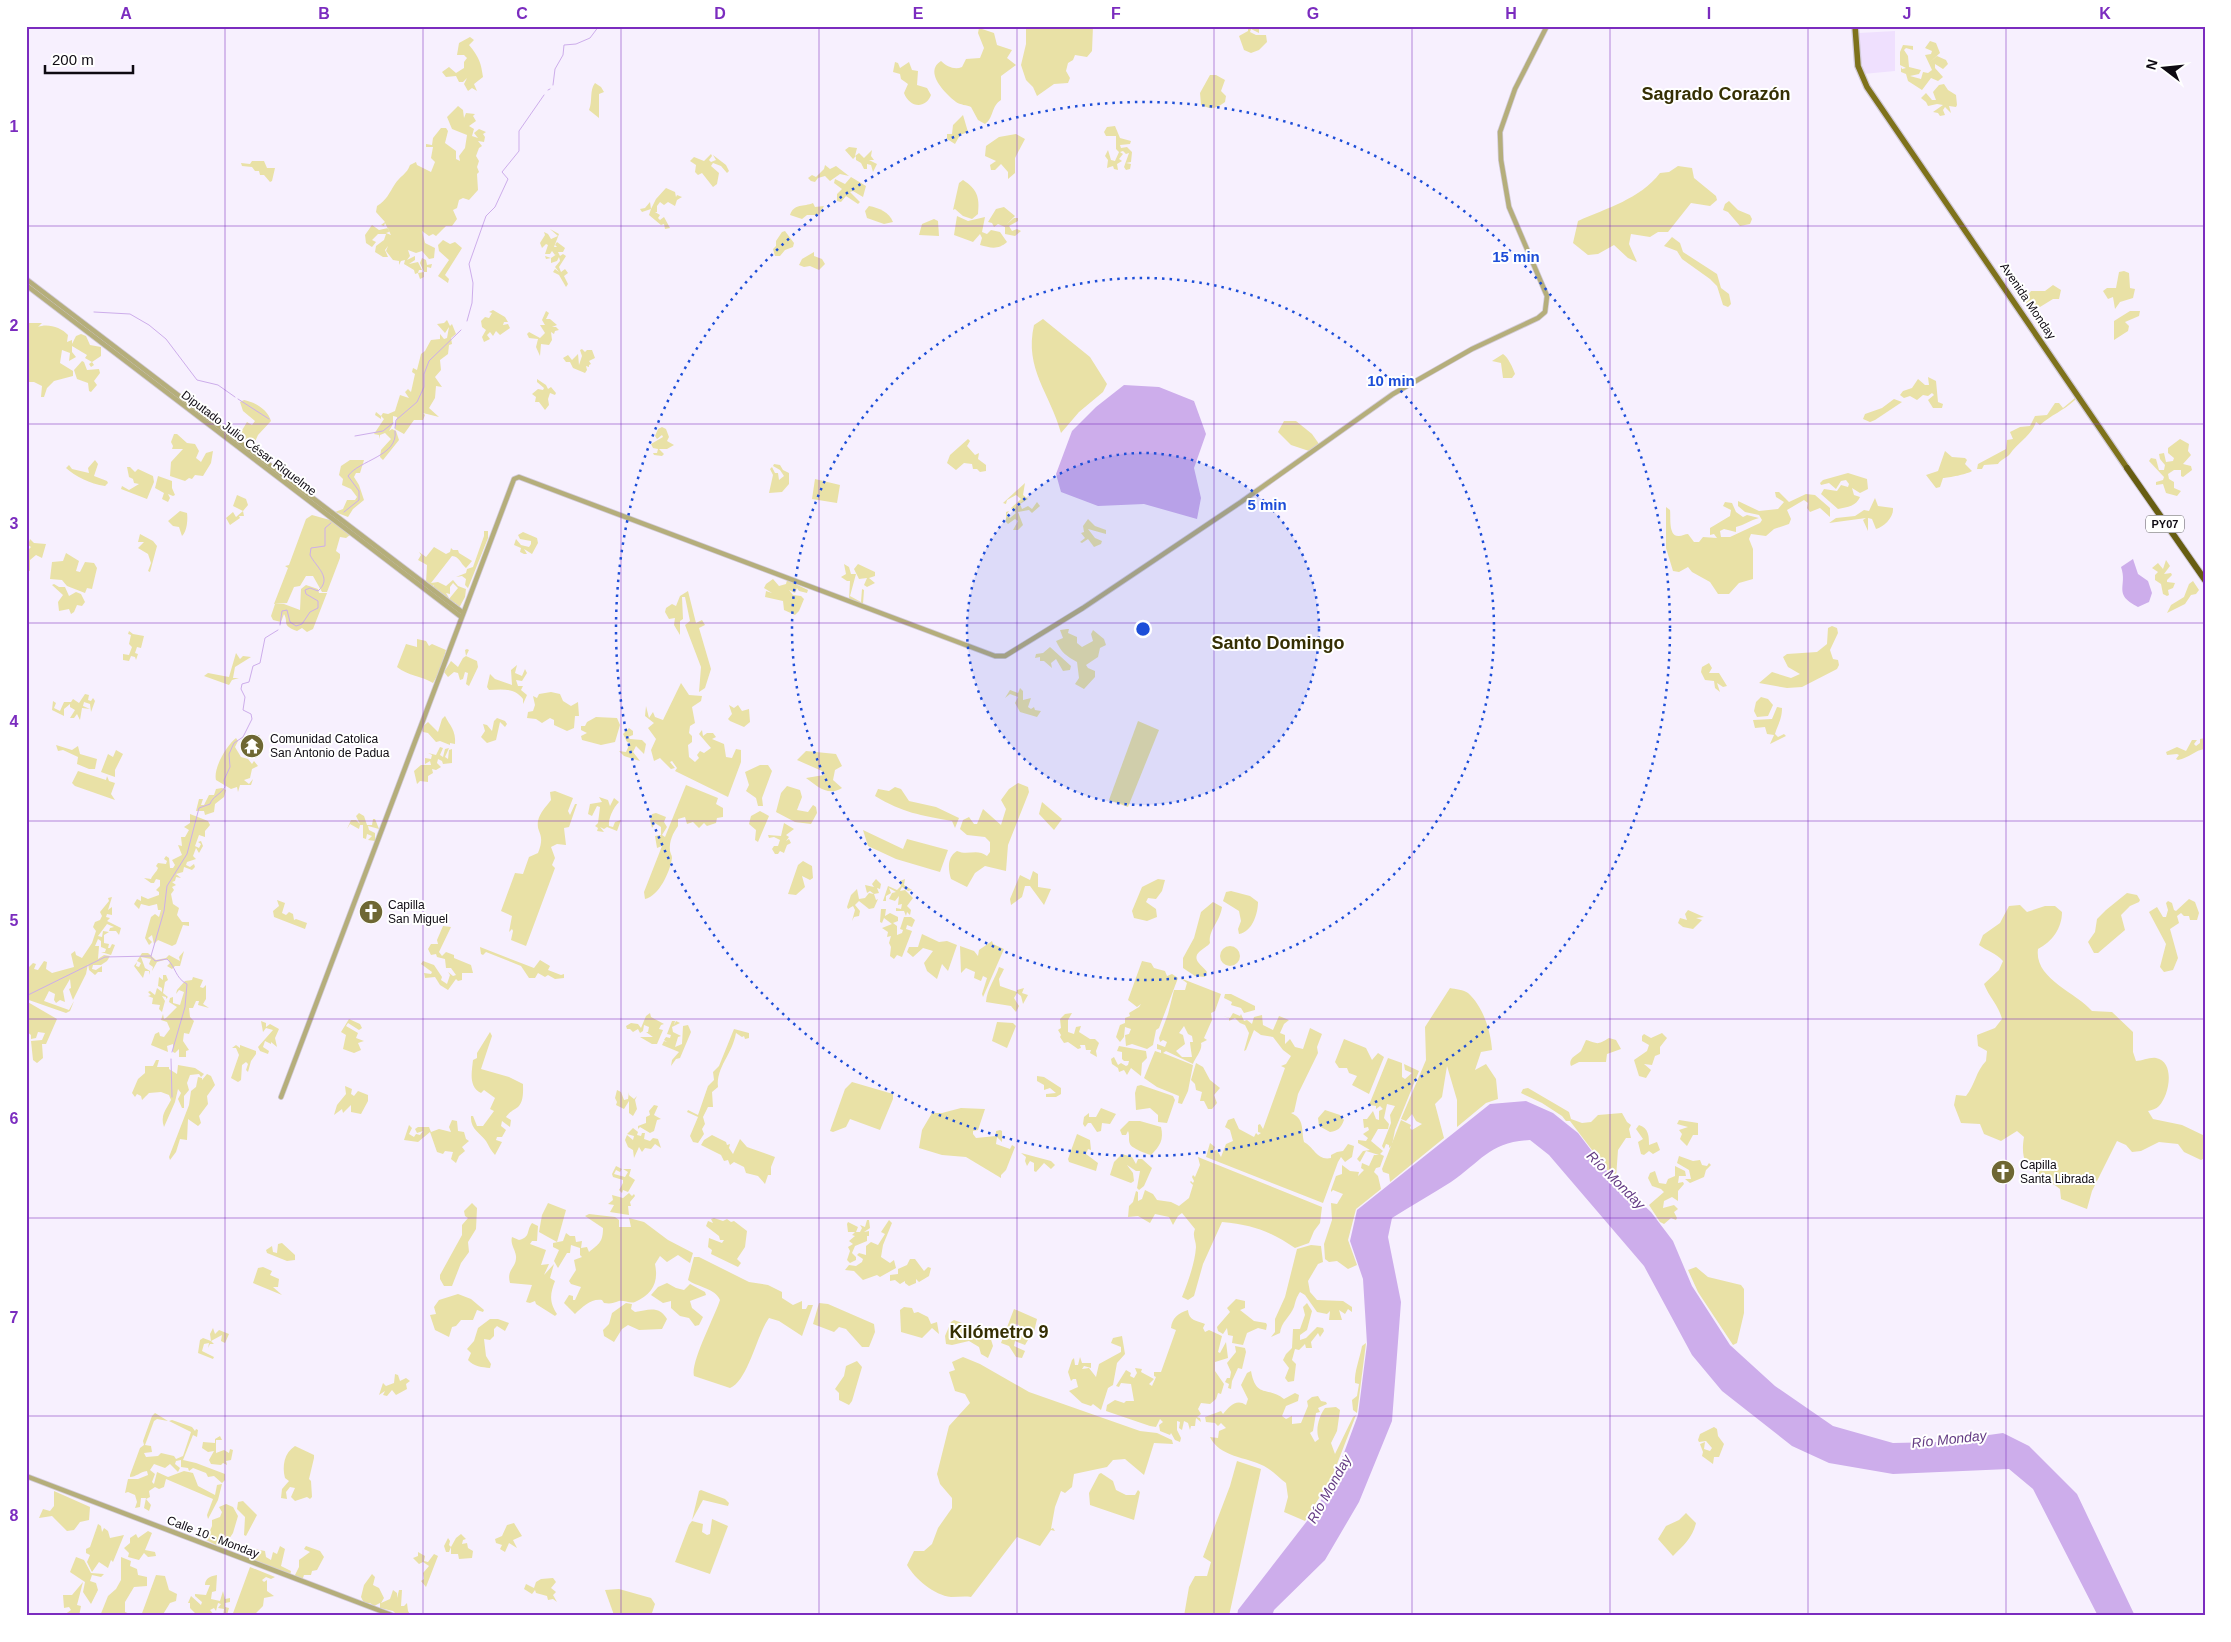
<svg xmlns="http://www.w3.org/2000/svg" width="2231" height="1642" viewBox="0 0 2231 1642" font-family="Arial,sans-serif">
	<rect width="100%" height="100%" fill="#f7f0fe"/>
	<polygon fill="#efe0fe" points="1895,31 1895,71 1863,74 1860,66 1859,33"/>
	<g fill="#e9e1a6" fill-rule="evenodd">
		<polygon points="1026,26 1093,26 1092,51 1087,57 1075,55 1073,60 1068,63 1066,71 1070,78 1068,83 1054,84 1037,96 1033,87 1026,80 1021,65 1026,44"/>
		<polygon points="1248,26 1259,28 1259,33 1251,29 1250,32 1256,35 1266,35 1267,42 1259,50 1251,53 1244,50 1239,36 1248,31"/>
		<path d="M979,28l15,5 3,12 15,5 -5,8 9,7 -15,11v24c-10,6 -7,18 -16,24l-7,-4 -7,-13c-4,-2 -11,-2 -15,-5 -10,-8 -33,-30 -15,-41 6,6 14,9 21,6l4,-8 14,-1 4,-10 -6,-15z"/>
		<path d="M470,37l4,3 -5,5c11,13 12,19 14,32l-9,7 3,7 -5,-3 -4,3 -4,-7 3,-6 -4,4h-4l-3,-6 -10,1 -4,-5 7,-5 7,6 8,-5v-6l3,-4 -3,-3h-7l2,-12z"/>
		<polygon points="1930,41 1936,43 1940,53 1930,62 1937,56 1946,60 1948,64 1943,69 1935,64 1935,68 1943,77 1938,81 1931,78 1922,90 1908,81 1906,74 1901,72 1901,67 1902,69 1906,68 1900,65 1900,52 1903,45 1913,46 1913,50 1906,48 1904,50 1908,56 1909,67 1921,70 1919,74 1910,76 1921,79 1923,72 1928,73 1932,70 1925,55 1931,54 1932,51 1925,48"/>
		<path d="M895,62l3,1 2,5 9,-6 3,8 6,1 -1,14 10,3 4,7c-6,15 -22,12 -27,-2l4,-9 -7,-5 -1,-5 -7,-2z"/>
		<path d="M1210,75h6l9,5 -4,11 5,5 -1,6c-10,7 -13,8 -24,3l-1,-12z"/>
		<path d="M595,83l6,4 3,5 -5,2v24l-10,-8c4,-9 0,-19 6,-27z"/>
		<polygon points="1944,84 1948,90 1956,95 1957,105 1956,107 1949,106 1951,113 1945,107 1943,110 1945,115 1940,116 1938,113 1933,112 1943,105 1937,104 1928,106 1926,102 1921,98 1926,93 1932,100 1936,100 1933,92 1939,85"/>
		<path d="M458,106l5,4 1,8 2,-5 9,1 -2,2 3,5 -7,5 5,3 -2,7 6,2 -4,-5 5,-4 7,3 -3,2 2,3 -1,5 -6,-1 4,5 -3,2 -3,8 3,5 -2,6 2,5 -2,2 1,16 -9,10 -6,-2 -4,2 -2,8 -4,2 4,9 -5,7h-6l-10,10 -3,-2 -4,2 -7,-5 3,12 10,5 -1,10 -5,1 -7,-8 -6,2 -8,-3 2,6 -3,4 8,-4v4l-6,4 9,-2 4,8h-3l-1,3 6,-1 -4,-9 2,-5 4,2 1,5 5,-1 -1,4 -4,-1v5h-3v5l-4,2 -2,-6 -3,1 -1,-4 -10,-6 1,-4 -4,1 -2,4v-4l-6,-1 -7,-9 2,-5 -3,4 3,7h-5l-8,-5 1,-6 8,-6 2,-6h-8l-6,6 4,2 -4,5 -6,-4 -1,-8 7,-10 7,5 9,-2 1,4 -3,1 5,2 -6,-12 -1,3 -3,-1 4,-3 -9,-10 1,-6c10,-6 12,-13 18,-22 5,-8 12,-10 15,-19l6,-3 1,3 14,7 4,-10 -4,-4 2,-11h-7v-3l6,1 1,-7 8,-10h5l2,3 -3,12 11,8v8l4,2 -1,-5 6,-8 2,-13 -15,-6 -5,-12z"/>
		<polygon points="963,115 968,132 960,135 955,144 947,139 947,134 952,134 953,125"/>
		<polygon points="1115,126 1120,138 1131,141 1130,144 1120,145 1121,148 1127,147 1132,152 1131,162 1126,163 1131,164 1130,169 1126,170 1124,167 1129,153 1126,154 1123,151 1120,152 1123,154 1119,159 1122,161 1117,164 1118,170 1114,169 1113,166 1107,168 1108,160 1105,156 1108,150 1111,160 1115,161 1119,152 1116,149 1116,136 1106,136 1104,132 1107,127"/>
		<polygon points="1016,134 1025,139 1015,158 1015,173 1008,179 1008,172 1001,164 995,170 991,170 990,165 996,161 985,156 986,146 999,137"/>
		<polygon points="849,147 857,148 855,156 859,153 864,158 872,150 871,156 874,160 869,160 877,164 873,172 871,165 867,164 867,169 864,169 861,163 856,160 856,156 853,159 845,150"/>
		<polygon points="711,154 712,156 709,160 711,162 716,160 713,155 726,165 729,171 727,173 721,166 713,163 711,166 719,173 717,184 713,187 702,173 698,175 695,172 696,165 690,161 694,157 704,161"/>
		<polygon points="252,161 264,161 267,168 275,168 272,181 270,182 264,175 260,175 259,171 255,171 252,167 242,166 241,163 250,164"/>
		<polygon points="825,165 830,169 836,166 849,176 840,174 830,181 825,176 818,178 815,182 811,181 808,178 812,175 816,177 824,169"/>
		<path d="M1678,166l14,2 2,10 22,18 1,4 -7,6 -19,-3 -23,29h-10l-8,5 -19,-3 -2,10 8,18 -9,-4 -14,-13 -16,9 -10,1 -15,-12 5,-22c29,-13 62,-22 82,-48l9,-1z"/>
		<polygon points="851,177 866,186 863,197 853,191 850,192 860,202 858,204 846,196 841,202 837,201 837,194 842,189 834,183 835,179 845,184"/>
		<path d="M963,180c14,9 17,17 15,34l-6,5 -9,-3 -8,-7 -2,1 6,-27z"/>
		<polygon points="666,188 675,192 676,197 677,195 682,197 677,200 675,206 668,202 664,205 660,202 657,206 657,212 655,212 660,215 658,218 660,220 664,217 670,228 665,229 664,224 661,225 649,215 651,209 642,212 640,209 645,208 650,202 651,209 656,199"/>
		<polygon points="1729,201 1738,210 1750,215 1752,219 1750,224 1740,226 1728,212 1723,210 1725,204"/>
		<path d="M813,203l2,4 9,-1 -5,9h-12l-5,4 -12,-4c4,-12 14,-8 23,-12z"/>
		<path d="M869,206c10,2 20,6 24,16l-9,2 -17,-6 -2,-7z"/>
		<polygon points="1004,207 1015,216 1007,224 1014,218 1018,218 1018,221 1009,226 1012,231 1017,229 1021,231 1015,236 1005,234 1005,227 998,224 994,227 992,223 988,222 996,209"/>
		<path d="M957,216l11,5 17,-4 -3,15 5,2 4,-4 9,2 7,10c-9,8 -16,6 -27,3l2,-7 -2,-4 -7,8 -19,-7z"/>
		<polygon points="934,219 938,221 939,236 919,235 922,224"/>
		<polygon points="550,229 559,234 554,247 557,247 555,245 557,242 565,248 563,252 558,252 560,256 563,254 566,256 559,267 561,272 565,269 568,273 564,276 568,284 566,287 559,275 553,272 555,269 559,272 555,267 560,261 559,257 557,261 551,263 551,258 546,259 545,256 551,258 557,254 555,255 552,251 550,254 545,254 548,245 546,244 542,248 540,243 545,235 544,232 548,234 551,239 558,236"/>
		<polygon points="785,231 794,243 793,247 785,250 780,256 775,256 773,249 776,246 776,241 782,232"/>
		<polygon points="1672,237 1680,243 1683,252 1717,274 1721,288 1729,294 1731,304 1728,307 1723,305 1717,286 1710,279 1682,259 1677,251 1664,246"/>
		<polygon points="443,240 450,244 455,242 462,248 445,275 449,279 448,283 438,276 449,260 439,251 438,245"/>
		<polygon points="814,252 814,256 822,259 825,264 819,270 810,266 804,267 799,265 802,259"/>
		<polygon points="2124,271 2129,273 2130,288 2135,289 2133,298 2120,302 2115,309 2113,297 2108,299 2103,291 2107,288 2116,288 2119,272"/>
		<polygon points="2053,285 2061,290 2059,299 2053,299 2040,307 2026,304 2025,299 2031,291 2045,291"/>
		<polygon points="493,310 505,317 508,322 504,322 503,325 508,324 510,328 500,335 496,331 493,336 490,332 487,335 490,339 484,342 482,337 486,330 482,327 481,321 485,317 489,318 492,313 489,312"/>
		<polygon points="546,311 549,313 546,319 550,319 557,325 552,327 556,327 559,330 555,331 554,334 551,332 552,340 549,345 541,344 540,356 536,347 538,339 529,338 527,334 529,332 540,338 545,333 540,325 545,325 542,320"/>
		<polygon points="2130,311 2140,311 2139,316 2125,322 2129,326 2128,331 2114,340 2114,321"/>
		<path d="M1043,319l47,38 17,27 -4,8 -24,20 -18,21c-11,-40 -37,-64 -27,-108z"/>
		<polygon points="447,320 450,326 452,324 456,334 451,338 452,344 449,345 448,354 440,360 441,370 435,377 442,387 436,386 435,398 429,408 439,417 423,413 425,415 423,420 414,420 404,434 395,429 397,417 393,416 393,424 389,431 392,429 396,431 399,440 383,460 380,457 381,450 391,439 385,433 380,435 380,439 379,435 374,434 384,419 381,416 381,419 375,415 376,412 381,416 383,413 388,414 395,411 400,395 409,398 405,392 408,389 411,392 415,374 412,372 413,368 417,370 421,354 425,351 431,340 440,339 440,334 444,339 447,338 449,327 445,333 437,324 444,323"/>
		<path d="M28,323h14l-4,4c9,-4 23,0 30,8l-1,7 5,-2v4l4,-8 5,-2 5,2 4,9 11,2v9l-9,6 2,3 -3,2 -2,-3 3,-2 -7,-4 2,-3 -15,-9v6l4,5 -7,4 1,-8 -8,-3 -2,13 13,8v5l-19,5 -7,7 -3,9h-3l1,-11 -8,-4h-8z"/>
		<polygon points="582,349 585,352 587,350 592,350 595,358 589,361 591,364 589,365 589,367 586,366 587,370 585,373 573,368 570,362 566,362 563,358 568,355 572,360 578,354 579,365 582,356 580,350"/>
		<path d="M1503,354c5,3 10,14 12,20l-3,4h-9l-2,-15 -9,-2z"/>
		<polygon points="82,361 84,362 87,370 99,369 100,373 94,381 97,385 91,392 89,391 88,383 77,379 74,370"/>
		<polygon points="1928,377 1936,381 1938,402 1943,404 1942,408 1933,408 1928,400 1934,395 1932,393 1928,396 1923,395 1917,400 1910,396 1904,398 1900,395 1903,391 1912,388 1918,379 1925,385 1929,385"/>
		<polygon points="537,379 546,385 548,389 551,387 556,393 555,395 550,393 548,399 549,405 545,410 539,402 535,402 536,397 532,394 538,389 543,390 544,388 537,382"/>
		<path d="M2075,398v2c-12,11 -24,15 -35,25l-4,-3c-4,13 -19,21 -26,32 -3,4 -9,5 -12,10l-14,1 -2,4h-5l1,-5 28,-15 1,-9 6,-1 -3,-7 10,-5 10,-1 5,-10 12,-1 8,-12h4l4,5z"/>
		<polygon points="1894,399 1902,402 1875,420 1870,422 1863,419 1865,414 1882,408"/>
		<path d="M244,400c11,2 24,10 27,21l-13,14 -4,9 -6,-5 -8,2 -2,-4 9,-15 5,3 3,-4 -12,-10 -3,-9z"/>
		<polygon points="1284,421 1296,421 1312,434 1319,444 1309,451 1291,445 1278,432"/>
		<polygon points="662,427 666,429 669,437 667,441 674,445 667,449 659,449 664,454 662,456 654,455 653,453 657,453 658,449 653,448 651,444 663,437 662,435 657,439 655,436 658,429"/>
		<polygon points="174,434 177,434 187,443 195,444 199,451 196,458 201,462 206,453 213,451 211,463 203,476 195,475 192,479 189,478 185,481 170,476 171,462 183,449 172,449 173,446 171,442"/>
		<polygon points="968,439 970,441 967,446 975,455 979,453 978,459 986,465 986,471 980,472 977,469 973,469 972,464 964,463 956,470 947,463 950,455"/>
		<polygon points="2180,439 2189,444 2188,451 2191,455 2183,464 2191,466 2192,470 2183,477 2181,476 2181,470 2174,470 2168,474 2169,479 2174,482 2174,488 2181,491 2177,496 2166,493 2163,484 2156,485 2156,482 2163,480 2164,477 2149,461 2151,458 2156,459 2159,470 2164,470 2165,465 2160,459 2159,454 2164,453 2166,462 2173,461 2174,458 2168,453 2168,448"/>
		<path d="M1945,451l7,6 13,1 2,2 -2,4 7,7c-4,3 -24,7 -29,7l-3,9 -4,1 -10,-13 12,-4z"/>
		<path d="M95,460l3,4 -4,12 13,5 1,2 -3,3c-15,-2 -30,-10 -39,-18l3,-3 3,4 17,4 -1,-5z"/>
		<polygon points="350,460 364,460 360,473 356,473 354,477 359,485 364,500 353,509 348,517 335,512 343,509 347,500 355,500 357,497 351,489 342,485 343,479 339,475 341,466"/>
		<polygon points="774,464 780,465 783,470 789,473 789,484 782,492 769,493 773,475 770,469 772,467 775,473 778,473 779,480 784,476 780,470 773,466"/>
		<polygon points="127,467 130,467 135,472 138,469 153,476 154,482 147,499 121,489 122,486 129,490 139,484 134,483 133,479 129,477"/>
		<path d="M1848,473l19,6 1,10 -8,4 -8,-5 2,7 6,2c-4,9 -12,10 -22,12l-17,-15 3,-5 13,2 4,-6 7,2 1,-3 -3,-4 -5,1 -5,8 -7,-6 -8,2 -1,-2 3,-3z"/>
		<polygon points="158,476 172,481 172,488 175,495 173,496 168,494 170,498 168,502 162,499 164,493 155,488"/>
		<polygon points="815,479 840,485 837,503 812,499"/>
		<polygon points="1025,483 1023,495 1028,499 1020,504 1022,509 1028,506 1032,509 1037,502 1040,506 1032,513 1029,510 1018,512 1023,525 1018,530 1013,530 1018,521 1015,519 1008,524 1006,522 1006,512 1009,511 1007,514 1010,518 1016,513 1011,508 1021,499 1016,495 1007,500 1006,504 1003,503"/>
		<path d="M1775,492h4l10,10 17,-8 9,1 15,13v9l-10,-9 -10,4 -3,-4 1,-5 -4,-3 -17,10 4,9 -2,5 -15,5 -8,7 -15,-2 -2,5 4,10v30l-14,4 -10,11h-11l-8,-12 -18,-10 -4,-5 -9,5 -6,-1 -7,-23v-41l4,3c1,7 -2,27 9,26 3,0 6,-2 9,-2l6,8h5l4,-5 14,1 -3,-4 -4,1v-7l20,-12 1,-6 -8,-4 2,-4 7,1 4,9 7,5 4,-2 12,3c-9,2 -14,7 -23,9v5l-12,-3 -4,2 1,6h9l30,-14 2,-3 -3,-5 -14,-3 -7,-6v-5l21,10 19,-2 6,-7 -8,-5z"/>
		<polygon points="237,495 246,499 248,505 243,511 244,516 239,516 240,518 230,525 226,518 233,512 236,517 243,511 233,506"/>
		<path d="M1875,498l3,8 15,2c1,9 -9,19 -17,21l-4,-10 -4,-1v13l-5,-11 3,-2 -37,5 7,-5 19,-2 9,-6 5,1z"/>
		<path d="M180,511l7,2c1,6 0,19 -5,23l-3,-9 -6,-1 -5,-5z"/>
		<polygon points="312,515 337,522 350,535 346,538 340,537 336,551 340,554 340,558 327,592 322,592 313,576 306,576 300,586 294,587 287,603 274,604 288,568 285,566 289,565 306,519"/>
		<polygon points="1088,519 1095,526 1106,530 1106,534 1088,529 1095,538 1102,541 1101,544 1094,547 1088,539 1082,543 1080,542 1085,538 1081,533 1084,532 1083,526"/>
		<polygon points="484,531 488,531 488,538 468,588 465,585 466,579 462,576 456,577 466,573 467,569 473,567 484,536"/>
		<polygon points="523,532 537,538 538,543 532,554 524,549 527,554 524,554 520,552 521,548 514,545 516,539 521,545 529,547 531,544 531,541 520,539 518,535"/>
		<polygon points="140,534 153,541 157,546 150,572 148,571 151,563 148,554 138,548 144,542 138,542"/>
		<polygon points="30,539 34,543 46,544 42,558 36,555 30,560 30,571 26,570 26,552 31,547 28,545"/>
		<path d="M434,547l12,7 4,-2 1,-4 2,2h5l1,3 13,8 -6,7c-6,-5 -6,-11 -14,-12l-21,27 7,-1 8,4 7,-6 5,6 8,3 -1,8 -6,11 -3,-2v-3l-3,1 -4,-5 9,-11 -5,-5 -3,4v7l-4,-1 3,5 -3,1 -13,-11 1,-3 -2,2 -6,-4 1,-18 -9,-5 3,-5 -2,-3 7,5z"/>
		<polygon points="66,553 79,561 76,571 80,572 85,562 94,563 97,568 92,589 87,588 85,593 67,586 62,580 50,579 52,562 63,561"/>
		<polygon points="2166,560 2170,566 2164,574 2171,573 2172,575 2167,580 2167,582 2175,583 2173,588 2168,590 2169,595 2167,596 2163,594 2161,584 2155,580 2155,575 2158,572 2152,568 2158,563 2163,569"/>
		<polygon points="844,564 849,567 851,574 856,574 850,596 861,602 862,589 864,590 863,604 849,600 850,581 847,581 841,577 846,574"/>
		<polygon points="858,564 875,572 875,576 869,578 875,583 867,587 864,585 867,578 859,579 854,569"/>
		<polygon points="773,579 779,586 786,584 787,580 808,590 807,593 799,591 797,588 795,593 789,590 793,595 801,596 804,599 799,611 795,615 784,610 783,601 765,597 766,591 772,593 764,588 766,584"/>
		<polygon points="2193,581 2199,590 2196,594 2191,595 2185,604 2167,613 2171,605 2184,597 2189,584"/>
		<polygon points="54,584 59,587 65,587 69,596 76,592 81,594 85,602 82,606 77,605 74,612 71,614 69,609 59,611 58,602 63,595 52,585"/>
		<path d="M306,585l12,4 1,4h8l-14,36 -6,3 -5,-4 -5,3c-16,-6 -8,-8 -13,-17l-3,8 -8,-2 -2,-4 4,-12h9l16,6 1,-21z"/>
		<polygon points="688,591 696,623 702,620 705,625 699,628 711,669 705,688 699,692 701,667 685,625 690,621 685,597 682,597 683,619 680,621 680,635 674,625 675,618 669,619 665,612 666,608 672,604 676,606 680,596"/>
		<polygon points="1832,626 1837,628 1838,633 1830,650 1833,659 1838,660 1839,665 1837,669 1802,687 1787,688 1759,683 1772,672 1791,678 1800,674 1788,667 1783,657 1787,654 1817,652 1827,644 1828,628"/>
		<path d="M1067,629h2l-1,4 9,4v6l5,4 11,-6 -2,-7 2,-4 11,9 2,6 -6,3 -2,9 -12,8 2,3 7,3v6l-11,12 -9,-5 4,-6 -2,-16c-11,-6 -16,-10 -21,-21l7,-3 -3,-8z"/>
		<polygon points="129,631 133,634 144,636 141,648 137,647 135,653 138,654 136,660 135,657 131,656 129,661 123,660 123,654 129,655 132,647 129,644 131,635 128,634"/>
		<path d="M417,639l9,2 3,5 3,-2 14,6 -6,21 -7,12c-11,-7 -25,-7 -36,-16l9,-23 11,3z"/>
		<polygon points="1050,647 1071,666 1070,670 1063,671 1056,659 1051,663 1052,668 1044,661 1040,661 1040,657 1035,658 1036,654 1043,653"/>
		<polygon points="467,649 469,650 466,656 477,661 478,667 469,686 466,684 468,673 465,672 463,679 460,680 458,673 454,672 448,677 444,672 451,661 458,667 463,658 466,656 465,650"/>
		<polygon points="236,653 240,659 243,656 251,657 235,667 233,678 239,678 232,680 229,685 204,676 208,673 229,677"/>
		<polygon points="1709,663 1712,668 1709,673 1719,673 1727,686 1723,687 1717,683 1720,692 1715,688 1714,681 1705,680 1701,672 1702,667"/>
		<path d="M517,665l-2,8 7,3 3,-7 2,4 -5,8 -6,-1 2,6h5l-2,4 6,5 -4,9v-5c-8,-11 -20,-10 -34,-9l-2,-3 3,-13 5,5 17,6 -1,-15z"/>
		<polygon points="681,683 689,695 702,696 701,701 692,707 695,723 690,726 689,733 692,736 692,742 688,745 689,757 695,762 699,758 697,755 700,751 704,753 711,748 699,734 702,730 703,736 707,733 713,733 716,737 712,739 724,744 726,757 732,758 736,749 741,750 741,762 728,797 675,771 677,768 672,761 670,762 675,768 671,769 660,758 654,761 651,750 656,739 648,728 654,723 645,716 646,706 649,718 653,712 655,717 663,720"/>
		<polygon points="1020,688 1023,691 1023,700 1031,698 1028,707 1031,709 1034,707 1035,710 1041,711 1037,717 1020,712 1015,703 1018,697 1010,694 1005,698 1010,690 1018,693"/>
		<polygon points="551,692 560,694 563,701 571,706 578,702 579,716 575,716 574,728 567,731 554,725 554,720 550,718 542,723 536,719 527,718 528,712 533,711 535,705 533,696 537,698 539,694"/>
		<polygon points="85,694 89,695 88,700 91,701 93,698 95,701 91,712 90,704 84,702 83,706 90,709 82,708 80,720 77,714 74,718 70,718 75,710 70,707 70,704 64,709 64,716 52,710 53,701 56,703 54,708 60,711 64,702 62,699 64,702 71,702 73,699 79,703"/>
		<polygon points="1761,697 1768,699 1773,705 1768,716 1757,717 1754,711 1756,702"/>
		<polygon points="729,705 734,708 738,705 742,711 749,709 750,722 744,727 730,721 728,719 732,714"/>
		<path d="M1777,707l5,1c0,11 -4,16 -7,26l3,3 6,-3 2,2 -16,8 4,-9 -7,-1 -2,-7 -10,1 -2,-8 19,-1z"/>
		<path d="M445,716c5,10 11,14 10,28l-5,-1v2l-10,-4 -4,1 -8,-9 -5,-1 -2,-4 7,-6 10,10 4,-13z"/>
		<polygon points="596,717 617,718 620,725 615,742 601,745 582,740 581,736 587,733 581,730 581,726 585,726 587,722"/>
		<polygon points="497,718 505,721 507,724 505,727 500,722 496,740 487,743 481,737 485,731 483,724 487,725 492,731 494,721"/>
		<polygon points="1138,721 1159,730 1128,807 1109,800"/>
		<polygon points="629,728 633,731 633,735 628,737 630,739 642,740 646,744 644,754 636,746 633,752 640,761 624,756 619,751 626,752 630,743 627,742 623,734"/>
		<path d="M236,738l2,3 -3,6 6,10 7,2 4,5 2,-3 4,5 -6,3 -2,9 -6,2 5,4 4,-5 -2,6h-11l-2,7 -1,-5 -6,2 -15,-9c-3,-12 11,-35 20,-42z"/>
		<path d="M2205,738v11c-10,1 -16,9 -27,11l-2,-1 3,-4 -2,-1 -10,1 -1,-3 11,-5 9,4 6,-11h5l-3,4 2,2 4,-3v-4z"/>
		<polygon points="56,745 72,750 78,746 80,754 97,759 95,769 89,769 77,764 78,757 63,750 58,751"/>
		<polygon points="440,747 443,748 440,755 443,757 445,749 449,748 445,757 448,759 449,750 452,749 452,763 443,764 442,761 438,759 437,763 441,767 436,770 432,769 433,773 428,776 428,782 420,781 417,784 414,771 421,765 431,765 430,761 425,764 425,758 431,759 432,755 428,753 436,755"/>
		<polygon points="116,750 123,754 115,770 115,777 101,772 108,754 113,757"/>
		<path d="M806,751l30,3 6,12 -7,4 -2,10 9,8c-14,9 -25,-2 -36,-10l18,-3 -2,-4 -25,-11z"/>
		<polygon points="760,765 768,765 772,771 762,798 763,806 758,806 756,798 746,791 749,785 745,772"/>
		<polygon points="78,771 106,780 107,776 109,781 115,783 111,794 115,800 75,786 72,783"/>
		<path d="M1018,783l10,4 1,5 -21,53 -2,26 -21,-5 -10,7 -8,14 -16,-8c-3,-10 -4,-22 6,-28 11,5 20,-3 30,5l3,-4v-10l-5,-5 -18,-2 -7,-6 3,-9 6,-3 5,7h3l6,-15 18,16 5,-16 -5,-9 8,-11z"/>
		<path d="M686,785l32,13 -2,6 7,4v9l-6,1 -1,5 -9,3 -3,-3 -5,5 -6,-6 -6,2 -2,-7 -7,2v7c-5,7 -9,15 -8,25 1,4 2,4 2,7 -2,14 -13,38 -27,41l-1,-7 18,-46 -5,2 -2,-12 6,-1v-8l-6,-4 -3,5 -2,-8 2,-6 4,-1 10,4 -2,5 3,5 -5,8 3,2z"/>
		<polygon points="787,786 800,790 802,797 797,810 808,812 813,805 816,807 817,813 811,824 795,822 776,812 781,793"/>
		<path d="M895,787l6,2 8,12 27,6 23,11 -4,10 -3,-7c-32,-6 -49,-8 -77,-25l3,-7 11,2z"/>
		<polygon points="222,788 226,790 224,797 215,804 214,812 205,815 204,811 196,811 199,799 203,799 201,805 204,805 209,795 214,795 216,789"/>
		<path d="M555,791l18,7 -5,13 2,4 5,-11h2l-8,23 -5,1 2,17 -9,-1 -6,3 4,11 -3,7 3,3 -29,78 -15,-6 2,-9 -1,-2 -3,3 3,-16 -11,-5 14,-38 8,1 6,-17 9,-4c8,-20 -2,-19 0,-32 2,-9 8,-14 13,-21l-1,-8z"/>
		<path d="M599,797l9,3 2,6 4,-8 5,4c-6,6 -11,17 -10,24l4,1 2,-5 6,-2 -4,11 -10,-4 -3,2 -4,-2 4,5 -7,-1 1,-3 -3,-2 3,-3 2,-16 -3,-1 -5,10 -4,-2 2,-10 12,-2z"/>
		<polygon points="1042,802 1062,819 1054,830 1039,814"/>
		<polygon points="760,811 769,816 758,842 755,840 756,830 749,824 751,816"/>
		<polygon points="359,813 364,816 367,825 372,825 373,819 375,819 379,829 368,826 369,830 375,833 375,841 368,840 372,836 367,834 366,839 363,838 363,825 360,825 359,829 350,824 347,829 351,820 356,820 360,824 356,816"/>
		<path d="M190,814l18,7 2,4 -5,6v6l-6,-2 -4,11 4,2 2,-4 -3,-2 3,-1 2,5 -4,7 -3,-5 -3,8 3,3 -9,3 -1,3 4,2 4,-3 1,3 -3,3 -8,-3 -1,5 -7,2 5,4 -5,-1 -1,4 -3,1 4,3 -4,2 2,3 -3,4 2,10 6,4 -2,7 5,7h7v4l-6,-1 -7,19 -4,2 -14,-6 -4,4 -2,-9 -4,3 4,4 -3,3 -4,-7 6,-21 4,-3 4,3 2,-7h-3l-1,-6 -8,2 -8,-2 -2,5 -5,-5 3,-5 4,2v-5l7,3 11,-4v-3l-3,-2 4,-4v-6l-4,-1 -2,4h-3l-7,-5 7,1c2,-5 5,-6 7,-11l-2,-2 2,-3 8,1 1,-3 -3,-2 2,-3 3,2 1,10h3l2,-3 -3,-5 10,-5 -4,-10 4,1 -1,-9h4l4,-7 -5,-3 6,-4z"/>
		<polygon points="784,823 794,829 786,835 789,837 786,841 789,839 791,843 787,845 784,853 780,851 778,854 775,854 772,849 774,846 778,846 780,840 774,837 769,838 768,835 781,836"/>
		<polygon points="863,830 903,849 907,839 948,850 940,872 896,859 868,846"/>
		<polygon points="803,861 812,866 813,878 810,880 802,876 805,887 796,895 788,894 798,865"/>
		<polygon points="1033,871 1038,874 1038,887 1051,889 1044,905 1030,886 1025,886 1022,897 1011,905 1010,899 1020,875 1030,880"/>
		<polygon points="876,879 881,884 880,889 877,888 879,893 874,894 876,900 878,899 874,908 869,909 859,901 855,905 860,911 859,916 854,917 852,921 855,910 853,906 848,909 847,907 851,895 857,889 859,899 865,898 869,893 874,894 870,891 867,893 865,885 874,887 872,884"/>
		<polygon points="905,879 904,885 912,890 908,891 902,887 900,891 905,890 913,898 907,906 911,910 910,915 907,912 906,916 904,911 896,911 896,908 901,909 902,904 898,905 899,896 895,901 889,899 892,893 896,892 889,888 891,893 886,896 886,901 883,901 888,886 897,890 901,886 900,881"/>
		<polygon points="1158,879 1165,880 1162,891 1156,899 1148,898 1146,902 1156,909 1157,917 1147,921 1134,918 1132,911 1142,887"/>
		<path d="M1231,891l19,5 8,6c0,12 -6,30 -19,32l-1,-5 3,-8 -2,-10 -16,-10 3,-9z"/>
		<polygon points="2127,893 2137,895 2140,900 2139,902 2130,906 2121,915 2125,930 2098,953 2094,953 2088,942 2095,932 2097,919 2106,910"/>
		<polygon points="112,897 108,910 112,907 112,915 107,914 106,917 110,918 107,921 121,928 119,935 116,931 109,931 110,928 114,927 107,924 98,936 102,937 103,931 109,932 104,935 104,943 109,944 108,948 110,948 112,944 115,945 111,955 101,952 105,952 106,949 101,947 101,941 98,939 95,946 99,946 98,959 104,955 110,956 107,961 110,965 107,961 101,965 93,965 92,969 96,970 102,966 102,972 98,972 95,975 89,970 88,964 86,974 73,1000 69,989 71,988 70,979 63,991 65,1002 60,1000 56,1003 54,1000 55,994 49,991 44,1001 69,1010 74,1001 70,1011 66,1013 26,999 26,970 33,963 36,964 34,969 38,970 44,961 47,962 46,969 52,973 74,967 71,954 75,951 76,955 82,958 92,943 96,931 93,927 95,922 100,920 102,916 100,912 109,901 108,898"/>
		<polygon points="2189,899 2195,902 2199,913 2197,920 2190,920 2189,916 2184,916 2181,913 2177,916 2179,923 2170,929 2178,958 2173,970 2164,972 2160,967 2166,944 2149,912 2157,907 2163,917 2166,917 2168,910 2166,903 2168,901 2172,903 2174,910 2176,911"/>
		<polygon points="277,900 285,903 282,913 286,915 289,912 293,914 294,920 296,919 307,923 305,929 274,917 273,911 279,906"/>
		<path d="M1213,902l9,5c-2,15 -14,23 -12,36 -4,6 -18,9 -12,19 3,4 6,6 9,10l-2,5 -10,-1 -12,-8v-10l11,-20 7,-26z"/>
		<path d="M2020,905l7,7 18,-6h10l7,6c0,16 -10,30 -24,37 -4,30 38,43 54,62l20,1 21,20v20l3,9c6,0 14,-4 20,-3 20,4 13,38 3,48 -3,3 -7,4 -11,5l5,8 29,6 23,11v22l-4,2 -17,-8 -6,-8 -19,-2 -18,9 -9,1 -6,-7 -9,-4 -25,50 -5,18 -26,-10 -1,-10c-22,-17 -42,-17 -36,-52l-7,-6 -16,10 -17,-7 -4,-10 -19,-1 -7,-18 2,-10 10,1c9,-11 10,-25 20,-35l1,-10 -9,-5 -1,-11 18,-7 7,-9c-3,-13 -13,-22 -18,-35l15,-14 4,-9c-7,-8 -16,-10 -24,-16l4,-10 17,-12 9,-17z"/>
		<polygon points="881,909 886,909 885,916 890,913 898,917 898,921 893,923 897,926 897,935 902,933 903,930 900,929 904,917 911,917 915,920 912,927 907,925 906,929 912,931 902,957 897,955 894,959 890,956 891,947 889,943 891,936 887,937 888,932 882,928 892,924 884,918 882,923 880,922"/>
		<polygon points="1688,910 1704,917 1696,918 1702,920 1693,929 1683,927 1678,923 1680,918 1687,920 1685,914"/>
		<polygon points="443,926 451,927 439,952 442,956 446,952 454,955 454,958 471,965 473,973 462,973 462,980 458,981 456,979 448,990 440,985 435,977 425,978 424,973 431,974 432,972 421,964 423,961 434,965 442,977 441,980 447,984 450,975 448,972 453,976 456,975 451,968 446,968 445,959 437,957 436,954 431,955 428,949 431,944 438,944 437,940"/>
		<polygon points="922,934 939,942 947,941 957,945 948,971 942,964 937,979 927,971 924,963 933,951 923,948 913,957 907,952 909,947 918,947"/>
		<polygon points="992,941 993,944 1004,949 983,997 982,994 987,978 983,976 981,981 974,978 975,972 966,968 961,973 960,946 974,951 978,956 979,950"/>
		<circle cx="1230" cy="956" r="10"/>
		<polygon points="480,947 534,968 540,960 550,966 548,970 561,975 564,974 564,978 555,979 548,975 545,977 538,973 535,978 529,978 521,966 486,952 483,955 481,954"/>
		<polygon points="184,951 180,966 175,966 172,969 167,966 170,963 168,959 157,962 152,971 153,967 149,964 151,959 141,957 145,968 150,971 149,975 149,971 145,971 143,978 134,966 137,962 136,966 139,967 141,963 137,961 142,953 148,953 156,960 166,958 169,955 180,961 179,957"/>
		<polygon points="1142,961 1151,963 1154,968 1165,971 1167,976 1172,974 1178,978 1159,1028 1156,1030 1153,1045 1147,1049 1132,1044 1126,1046 1125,1035 1129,1034 1131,1029 1125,1027 1124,1037 1120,1042 1116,1037 1120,1025 1125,1023 1125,1018 1130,1016 1129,1013 1139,1007 1141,1004 1137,1007 1128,1000"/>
		<path d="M999,967l5,2 -5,10 1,7 17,6v-2l7,-2 -2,5 6,2 -5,9 -2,-8 -4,-3 -3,5 5,8 -3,6 -5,-6 -25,-4c1,-13 9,-23 13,-35z"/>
		<polygon points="163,975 166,975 168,980 165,982 163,993 168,997 166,999 166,997 162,996 165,1001 162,1012 159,1009 160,1005 152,1004 153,998 148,996 151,995 148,992 150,991 155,995 157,988 162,992 162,988 158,986 159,977 163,980"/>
		<polygon points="193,977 203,980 200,987 203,988 206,985 206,999 203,1004 209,1008 198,1005 199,1001 196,1001 193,1008 189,1008 190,1017 194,1021 189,1034 184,1033 183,1041 189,1050 186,1051 186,1057 179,1057 179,1049 175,1053 173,1052 173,1044 167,1046 168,1052 151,1045 155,1034 159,1032 160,1036 164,1037 170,1029 167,1022 161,1020 163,1014 164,1019 166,1018 177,1007 169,1002 170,998 173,997 173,1003 180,1005 184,992 179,990 176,994 177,990 185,981 192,980"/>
		<path d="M1180,978l41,16 -6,17 -4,2 1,7 -8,18 3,2 -6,3c2,7 -6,15 -8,21l-27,-13 -3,2 30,12 -5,26 -6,13 -4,-1 1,-7 -22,-9 -13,-9 11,-27 6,2v-3l-4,-1v-5l8,3 2,-5 -4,-2 -3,2 -1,-4 9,-24 6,-24h11l2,-7zM1184,1026l4,8 4,2 1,6h-3c0,3 2,14 2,15h-10l-6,-6 9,-7 -2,-9 -4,-2z"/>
		<path d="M1450,988c5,1 14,2 18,5 15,13 23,39 24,57l-11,2 -6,18 11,-6 10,15 2,20 -12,4 -29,24v-27l-10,-34 -5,31 -7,7 9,34 -54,44 -1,-8 -6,-2 -1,-3 19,-49 10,5 -1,3 2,2 10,-6 -6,-3 -4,-7 -6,7 -5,-2 25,-59 -1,-33z"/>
		<polygon points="1225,994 1231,994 1255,1006 1255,1010 1244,1013 1241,1008 1231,1005 1232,1002 1224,998"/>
		<polygon points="26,1001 57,1019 46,1044 42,1044 43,1058 37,1063 33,1060 31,1041 42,1040 45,1033 38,1032 36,1038 31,1039 31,1035 26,1031"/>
		<polygon points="650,1013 651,1017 664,1024 661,1025 659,1029 663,1030 657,1044 652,1044 640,1037 653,1037 646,1032 648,1032 649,1027 644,1025 643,1031 640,1033 638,1029 633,1032 630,1029 627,1029 626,1026 631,1023 638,1024 641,1028 646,1016"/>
		<polygon points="1072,1013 1068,1020 1068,1032 1074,1034 1076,1027 1081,1026 1079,1032 1090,1039 1095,1039 1099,1043 1096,1051 1097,1057 1090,1053 1091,1050 1086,1050 1085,1045 1080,1045 1081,1048 1078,1049 1068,1042 1064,1043 1060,1037 1061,1035 1058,1030 1061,1028 1060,1019 1065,1014"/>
		<path d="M1233,1013l7,3 1,-2 3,7 3,-1 5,4 2,-7 8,-2 1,10 10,5 6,-14 10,4 -5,4 -4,9 5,2v9l5,-5 5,8 8,2 7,-21 12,6 -5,13 1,6 -20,41 -4,18 -3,1c14,6 10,16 13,29 10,5 13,19 27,16v-3l6,-3 6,-1 5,-7 6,2 -2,11 -7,5 -4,-5 -3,5 -15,41 -117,-46 4,-14 5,4 -2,4 4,-1 4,7 5,-13 7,-3 -3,-11 -5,-3 3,-7 6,-2 5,11 15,8 2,-4 2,2 3,-2 -3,-1v-7l2,-1 3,5 22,-61 -4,-2 5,-2 5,-8 -8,-6 -10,-13 -12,-2 -7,-5 -8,20 -2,1 5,-18 -4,-8 -5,-2 -5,-5 -6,3v-3l-6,-2 7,2z"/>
		<polygon points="349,1019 360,1024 362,1028 359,1030 348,1023 346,1026 358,1033 356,1038 364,1041 358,1043 361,1050 354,1053 343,1049 346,1035 341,1032"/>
		<polygon points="261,1021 266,1023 266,1027 270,1024 279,1029 275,1038 277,1047 271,1042 271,1044 265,1041 263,1047 269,1051 268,1054 260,1051 258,1047 273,1030 266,1028 263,1032"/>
		<polygon points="672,1021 675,1021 674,1025 676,1021 680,1023 672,1027 673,1032 681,1036 678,1037 675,1047 682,1044 683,1026 688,1025 691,1032 680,1058 676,1059 671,1066 672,1060 679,1052 662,1045 664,1041 667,1042 664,1040 666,1037 670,1038 671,1035 667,1034"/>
		<polygon points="997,1022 1013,1023 1016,1026 1007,1048 992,1041"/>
		<path d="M734,1029l15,4v5l-4,1 -1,-3 -2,1 -6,-4c-4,22 -20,34 -18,54l-6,5 1,15h-5l-5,10 2,7 -3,5 2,5 -6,9 -5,-1 -3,-6 8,-19 -11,-5 1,-2 10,5 10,-29 6,-6 -1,-8 6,-6z"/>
		<path d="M490,1032l2,4 -11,33 28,8 14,7c0,7 1,17 -5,23 -5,4 -8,4 -12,10l5,3 -1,7 -8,-6 -1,5 5,4 -4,7h-5l-1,3 6,2 -7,13c-4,-4 -6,-9 -9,-14 -6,-8 -16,-12 -15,-25h2l4,10h6l11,-15 -4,-2 5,-11 -11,-8 -3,3c-13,-6 -9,-22 -8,-33l4,-2v-5z"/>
		<polygon points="1662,1033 1667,1038 1660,1047 1660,1054 1655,1056 1652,1065 1644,1064 1651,1070 1646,1078 1639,1076 1634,1060 1647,1051 1649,1045 1642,1041 1642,1036 1644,1034 1651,1038"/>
		<path d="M1609,1038l7,2 5,9 -14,5 -1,8h-27l-8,4c-3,-8 6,-11 10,-15l5,-11c12,3 10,6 23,-2z"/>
		<polygon points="1344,1039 1366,1048 1372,1060 1378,1053 1384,1057 1369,1094 1352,1085 1357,1076 1349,1073 1347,1068 1339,1068 1335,1062"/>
		<polygon points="236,1045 240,1048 240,1045 256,1051 256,1054 251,1061 248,1072 246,1070 248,1064 246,1062 242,1065 241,1080 238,1082 231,1078 239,1055 236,1048 232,1048"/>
		<polygon points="1119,1046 1146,1051 1147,1058 1142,1063 1141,1076 1131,1068 1127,1075 1124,1070 1119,1072 1118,1068 1112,1064 1111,1059 1114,1057 1118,1065 1121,1063 1126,1066 1128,1065 1129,1061 1124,1061 1122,1059 1122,1052 1117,1051"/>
		<polygon points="1388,1058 1402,1063 1402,1077 1405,1079 1412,1073 1405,1070 1404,1064 1419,1071 1395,1130 1392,1145 1389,1148 1389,1145 1386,1144 1384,1149 1382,1146 1391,1123 1390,1115 1395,1106 1387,1104 1384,1118 1389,1124 1388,1129 1378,1129 1371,1141 1383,1151 1380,1154 1384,1156 1380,1167 1376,1168 1374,1172 1378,1176 1381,1189 1356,1209 1348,1240 1357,1265 1348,1269 1337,1261 1329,1262 1325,1259 1324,1244 1332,1220 1331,1203 1337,1204 1343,1194 1333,1190 1331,1192 1331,1190 1336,1176 1342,1174 1342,1165 1350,1171 1359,1172 1358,1176 1364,1170 1361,1168 1362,1163 1369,1166 1374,1155 1379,1155 1366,1151 1360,1162 1357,1159 1363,1151 1370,1150 1358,1143 1358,1140 1366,1141 1368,1138 1363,1134 1369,1130 1368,1127 1364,1128 1363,1119 1367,1119 1373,1111 1376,1119 1379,1120 1379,1111 1383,1109 1380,1106 1376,1109 1376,1106 1369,1105"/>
		<path d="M156,1060h3l-2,7h12v2l8,5 1,-9 17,3 9,6 -3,3 -2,-3 -9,1 -3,8 2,7 -5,6v12h-2l-4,-9 3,-6 -3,-4 -3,13 -11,25c-4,-12 2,-17 7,-27l-2,-5 -8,-3 -12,1 -7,7 -1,-4 -4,-2 -2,3 -3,-4 6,-14 7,-6v-7h8z"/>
		<polygon points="1196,1063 1203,1067 1210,1080 1220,1088 1214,1095 1217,1103 1212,1109 1208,1109 1204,1101 1200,1101 1202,1092 1196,1090 1195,1084 1191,1080"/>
		<polygon points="207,1074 211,1076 215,1085 207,1096 208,1104 199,1116 201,1123 198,1126 188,1119 187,1140 180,1139 176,1152 170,1160 169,1157 189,1105 191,1091 196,1087 198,1077 202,1078 202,1080"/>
		<polygon points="1037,1076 1044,1077 1061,1088 1061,1094 1056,1097 1046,1097 1046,1094 1056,1093 1050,1088 1044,1090 1044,1085 1037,1081"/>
		<polygon points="852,1082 893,1094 893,1099 880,1130 850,1119 846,1127 833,1132 830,1131 845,1089"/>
		<polygon points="1141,1085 1173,1096 1175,1100 1167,1123 1158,1122 1158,1115 1150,1108 1136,1110 1135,1093 1137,1086"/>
		<polygon points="345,1086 352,1089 351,1094 354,1096 358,1091 368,1095 368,1101 361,1114 351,1112 351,1105 343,1113 342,1109 334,1115 337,1105 346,1094"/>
		<polygon points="1528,1088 1569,1112 1571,1119 1582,1123 1591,1122 1598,1115 1622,1113 1627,1122 1631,1125 1629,1129 1631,1138 1626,1138 1618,1150 1616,1178 1608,1171 1570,1121 1566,1121 1562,1116 1542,1103 1521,1093 1523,1089"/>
		<polygon points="617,1090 621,1092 624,1100 628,1099 629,1092 629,1095 634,1099 637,1096 635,1100 637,1109 633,1116 629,1113 629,1101 624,1109 616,1105 617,1102 615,1098"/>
		<polygon points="654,1105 658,1106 654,1115 661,1119 657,1120 654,1131 650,1133 640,1127 638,1129 638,1126 646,1123 646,1117 650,1115 649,1111"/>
		<polygon points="961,1108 985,1109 978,1130 973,1131 973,1134 976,1138 996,1136 996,1131 1000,1130 1002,1131 1002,1142 997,1137 996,1144 1010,1149 1012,1145 1015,1147 1006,1170 1001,1175 1001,1178 966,1157 942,1155 919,1148 922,1130 932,1113 942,1113"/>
		<polygon points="1101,1108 1116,1114 1110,1124 1102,1123 1101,1131 1097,1132 1091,1123 1088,1123 1085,1127 1083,1124 1084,1117 1089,1113 1089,1117 1096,1117"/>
		<path d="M1325,1110l15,5 4,5c-3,8 -6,11 -14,12l-11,-6 -1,-8z"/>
		<polygon points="452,1120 457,1121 458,1131 464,1132 466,1139 469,1141 462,1147 465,1151 459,1156 456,1163 451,1159 453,1152 445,1151 443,1154 437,1152 430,1132 418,1142 404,1140 409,1125 412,1128 409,1134 414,1137 416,1134 420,1135 423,1131 417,1133 415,1129 418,1127 429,1127 431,1132 439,1129 451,1132 449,1127"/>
		<polygon points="1679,1120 1698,1123 1698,1135 1693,1135 1687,1146 1680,1139 1682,1134 1679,1130 1688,1127 1677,1124"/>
		<path d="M1129,1121h11l21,6c3,13 -1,19 -10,28 -4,-1 -20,-7 -21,-11 -2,-4 0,-8 -2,-13l-2,4h-4l-2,-5z"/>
		<path d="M1639,1125c10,3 10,12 10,20l8,-3 3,8 -7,4 -4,-3 -5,4 -3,-1 -3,-12 5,-3 -7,-10z"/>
		<polygon points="633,1128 638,1132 637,1135 641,1136 642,1133 645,1133 644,1139 650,1141 653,1138 658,1139 661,1148 655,1144 651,1149 645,1148 642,1152 639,1147 634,1158 633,1150 628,1147 625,1140 627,1135 633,1140 634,1136 627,1134"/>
		<polygon points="1077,1134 1090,1140 1091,1150 1088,1149 1086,1154 1098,1163 1096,1171 1069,1162 1068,1159"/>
		<polygon points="712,1135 726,1142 727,1145 730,1144 729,1148 733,1154 740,1139 747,1147 775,1157 771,1167 771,1175 768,1175 765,1184 758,1176 746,1173 744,1167 734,1162 730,1165 728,1160 724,1161 721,1155 701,1145 704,1140"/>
		<polygon points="1021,1153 1051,1161 1055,1165 1051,1169 1044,1163 1036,1172 1034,1171 1034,1163 1030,1161 1027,1166 1025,1161 1026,1157"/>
		<polygon points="1122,1154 1132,1157 1136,1164 1138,1159 1142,1159 1152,1168 1144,1186 1139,1190 1137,1188 1140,1171 1136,1171 1127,1165 1133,1173 1134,1181 1131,1183 1110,1175 1114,1162"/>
		<polygon points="1679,1156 1693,1161 1700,1160 1702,1165 1707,1166 1709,1163 1711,1165 1706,1170 1704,1177 1690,1183 1685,1179 1691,1179 1689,1170 1677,1163"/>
		<path d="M1198,1157l124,50 -2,16 -6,8 -5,12 -14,5c-25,-17 -42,-23 -73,-26l-19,42 -9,32 -6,4 -6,-3c6,-15 13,-34 14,-50 0,-7 -4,-10 -1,-18l-13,-16 -4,3 -5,9 -4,-8 -14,-3 -5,9 -12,-7 -10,1 1,-11 4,-4 3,-11 2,1v9l4,-2 3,-9 8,4 4,6 14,2 8,4 10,-8 4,-13 -3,-3 1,-1 2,2 1,-2 -2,-4 1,-2 2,2 5,-12z"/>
		<polygon points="616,1166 622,1169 620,1172 616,1170 614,1174 625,1177 628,1172 623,1169 631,1169 629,1176 635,1180 628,1192 623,1190 622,1193 619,1190 623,1183 623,1180 613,1177 612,1174"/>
		<polygon points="1675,1166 1685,1171 1686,1176 1679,1176 1678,1183 1683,1182 1684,1184 1678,1191 1678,1201 1672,1197 1664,1201 1663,1208 1674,1205 1678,1209 1674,1212 1677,1218 1676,1220 1671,1218 1664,1224 1660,1222 1649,1205 1664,1192 1661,1189 1652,1186 1648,1178 1650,1173 1655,1171 1659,1183 1666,1184 1668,1179 1675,1176"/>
		<polygon points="629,1193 632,1196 634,1194 635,1196 630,1202 631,1206 628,1206 629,1215 610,1212 614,1205 608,1204 613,1200 612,1195 623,1198"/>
		<polygon points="472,1203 477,1208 476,1229 468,1242 469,1252 461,1263 452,1286 444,1286 440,1279 440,1275 462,1235 462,1225 468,1218 465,1216 464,1211"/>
		<polygon points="548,1203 566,1210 557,1242 539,1232 542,1215"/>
		<path d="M589,1214l26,3 4,3v7h12l-2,-9 15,4 24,18 25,13 -3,10 -12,-8 -11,7 -7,-6 -5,8c4,19 -3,30 -20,38 -5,2 -11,-2 -16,-1 -6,2 -8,3 -15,2l-2,-3c-10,-2 -20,7 -27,14l-11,-11 5,-8 4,1v4h2l6,-13 -10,-3 -2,-3 7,-11 -2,-10 8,-3 -2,-2v-7l-9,-3 -1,8h-3l-9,15 -4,-7 5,-11 -6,-3v-4l10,-2 3,-8 4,3h5l1,6 6,-1 -1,7 6,-1 2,5c10,-8 14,-10 14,-24l-18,-12z"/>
		<polygon points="714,1218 723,1221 727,1219 731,1222 734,1221 747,1231 745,1247 737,1259 741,1263 738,1267 711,1254 712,1250 708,1247 709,1238 722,1243 724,1240 720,1240 719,1236 706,1226 708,1221 713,1223 711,1219"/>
		<polygon points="867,1220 869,1220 870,1228 864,1232 869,1231 869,1236 867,1236 867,1241 855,1246 852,1253 856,1257 856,1260 850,1263 847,1260 850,1251 848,1247 853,1244 849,1241 855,1236 852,1235 855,1232 848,1232 847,1224 848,1222 858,1227 856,1232 860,1232 862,1228 860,1225 865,1227"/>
		<polygon points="889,1220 892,1223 883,1245 881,1257 890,1263 894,1260 896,1268 880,1277 877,1275 863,1280 854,1271 845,1270 849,1265 856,1266 862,1262 863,1259 857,1255 859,1253 866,1255 866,1246 871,1242 878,1245 885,1234 881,1232"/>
		<path d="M532,1223l6,3 -1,15h-5l-2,3 16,6 -5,15 8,-1 -5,11 10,-11 -4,14 5,3c-5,13 -6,21 2,33l-2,2 -19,-12 -1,-3 -5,2 -4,-1 6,-17 -22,-2c-4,-14 7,-15 6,-27 -1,-7 -6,-12 -4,-19l7,3c12,-3 7,-9 13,-17z"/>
		<polygon points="282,1243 295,1255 295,1260 287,1261 267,1253 266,1250 272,1246 273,1252 277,1253 278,1244"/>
		<path d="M1311,1245l10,1 2,16 -5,2 -10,17 2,11 7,8 26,1 9,6v5l-4,-3 -3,5 -6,-4 3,10h-13l1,-9 -3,3 -10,-2 -12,-17 -5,-3c-4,6 -4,8 -6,15 -4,10 -13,15 -14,26l-9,4 4,-5v-13l10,-22 12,-48z"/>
		<path d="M694,1257h5l50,25 19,3 14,7v6l11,7 9,-4v8h4l2,-4h5l-11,31 -23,-15 -10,-3c-12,16 -21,63 -39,70l-36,-12c-4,-13 21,-60 26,-76 -5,-12 -23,-13 -32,-20z"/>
		<polygon points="910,1259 915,1259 924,1271 928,1267 931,1268 929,1276 919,1282 916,1279 916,1283 909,1286 905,1283 905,1281 900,1284 895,1280 890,1281 890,1275 898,1274 898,1269 907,1265"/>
		<polygon points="263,1267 272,1271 270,1275 279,1279 278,1287 273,1287 282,1295 253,1283 258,1268"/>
		<polygon points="1696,1267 1708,1277 1741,1285 1744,1289 1744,1313 1737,1343 1733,1345 1698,1292 1688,1270"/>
		<polygon points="667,1283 676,1288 684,1290 690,1284 705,1292 706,1295 690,1301 692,1308 703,1317 699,1325 695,1326 689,1318 680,1316 671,1308 671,1301 663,1303 651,1295 658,1287"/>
		<polygon points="458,1294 471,1299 484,1310 483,1312 477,1310 473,1320 461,1320 456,1326 452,1327 449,1337 435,1330 430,1315 436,1314 434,1307 439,1300"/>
		<polygon points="1236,1299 1245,1301 1245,1308 1240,1310 1254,1321 1266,1323 1267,1325 1266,1330 1258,1328 1247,1333 1243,1345 1232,1343 1233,1336 1228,1335 1227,1328 1223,1334 1218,1331 1217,1327 1230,1312 1227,1308"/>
		<path d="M626,1303l6,1 -1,5 4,3c13,-2 24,-7 32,7l-5,10 -23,1 -11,-5 -6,4 -8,13 -10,-6 -1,-6 6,-6 3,-11z"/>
		<polygon points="819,1303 828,1304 874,1324 875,1332 869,1347 862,1347 846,1329 839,1327 834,1332 813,1324"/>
		<polygon points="1307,1303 1312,1311 1307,1330 1300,1335 1300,1340 1306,1338 1317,1327 1323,1328 1324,1331 1320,1337 1318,1333 1311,1342 1312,1348 1306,1348 1305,1344 1299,1350 1295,1349 1292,1360 1296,1364 1294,1381 1288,1382 1285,1378 1289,1368 1283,1360 1286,1354 1292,1348 1293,1329 1300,1329 1305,1315 1303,1307"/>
		<polygon points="904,1307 912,1308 914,1313 918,1312 928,1317 931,1324 937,1322 939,1334 932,1328 922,1338 901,1332 900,1310"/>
		<polygon points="1014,1309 1037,1319 1034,1332 1022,1330 1019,1325 1014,1324 1014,1332 1028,1340 1025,1345 1015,1341 1014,1346 1025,1351 1022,1358 1016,1357 1009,1346 1001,1343"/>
		<path d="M1188,1310c1,11 8,10 17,14l-2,4 2,4 4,-2 13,6 -4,16 2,1 6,-11 2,16 -13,4v9l9,13 -3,10 -3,-1 -2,6 -6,5 -9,-1 -3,6 3,5 -4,3 3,1 1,4 -5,-4 -1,8h-4l-1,4 -2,-7 -4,-2 -2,9 -3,-2 1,-6 -3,-1v9l4,8 -1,4 -5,-2 -4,-7 -1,2 -10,-4 -1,-6 4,-3 -3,-3 -4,8 -6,-1 -44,-15 1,-6 8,-5 9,3 2,-2h8l-3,-17 -10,-1 -2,4 -3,-1 10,-16 5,3 -1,3 4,2 3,-5 -2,-5 7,1 -1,3 13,7 -5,5 3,2 4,-9 -2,-1v-4h7l15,-42 -5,-2c1,-10 7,-15 17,-18z"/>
		<path d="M490,1319h8l11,4 -4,8 -8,-5 -3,3v7l-4,4 -6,-1 2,17 5,8 -1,4c-8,-1 -16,-1 -22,-8l3,-7 -4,-4 7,-8 4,-13z"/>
		<polygon points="954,1320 989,1333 993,1346 988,1358 981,1354 979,1347 969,1341 952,1345 946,1344 945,1336 951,1322"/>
		<polygon points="213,1328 215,1334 219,1330 229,1334 225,1343 221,1341 222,1335 211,1341 214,1344 210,1344 208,1348 209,1343 204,1344 202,1351 214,1357 213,1359 198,1353 200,1340 203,1338 211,1341 210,1334"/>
		<polygon points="1122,1336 1125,1354 1117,1363 1113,1385 1108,1388 1101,1410 1093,1404 1091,1406 1082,1403 1069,1391 1078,1387 1076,1379 1073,1379 1071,1381 1068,1372 1072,1360 1074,1358 1075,1365 1078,1365 1080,1357 1082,1363 1091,1363 1091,1368 1084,1366 1082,1369 1089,1368 1096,1377 1099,1364 1121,1352 1121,1347 1111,1343 1113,1338"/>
		<path d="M1366,1343l-9,70 -4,-3 -1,-10 5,-4 2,-12 -4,-1c-1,-11 5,-25 7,-37z"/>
		<polygon points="1235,1346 1245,1348 1246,1352 1242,1369 1238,1368 1232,1381 1231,1389 1228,1388 1229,1384 1225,1382 1227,1378 1230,1378 1231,1372 1227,1363 1236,1352"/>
		<path d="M963,1357l17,7 49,28 111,39 17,2 15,7 1,4 -19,-1 -10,32 -19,-16 -12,1 -6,7 -33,7 -2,13 -7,6 -4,-2 -6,16 -4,22 2,-1 2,3 -4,-1 -11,16 -23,-9 -46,60c-6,-1 -13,0 -20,0 -17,-2 -36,-18 -44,-32l7,-14h10l8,-7 6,-16 14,-20v-10l-12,-14 -3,-10 12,-48 21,-23 -5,-9 -10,-3 -6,-19 6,-2 -3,-8z"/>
		<polygon points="857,1361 862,1367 852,1401 849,1405 839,1400 839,1393 835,1389 844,1376 846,1366"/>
		<path d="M1251,1371c5,28 17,15 33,28l11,-6 4,2 -1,6 -12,5 -4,10 4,3 6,-3v8l9,-1 7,-17 -1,-5 5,-4 6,-1 3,5 5,1 1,2 -9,4 2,4 -4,1 -3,18 -3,2 5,9 4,-3c-4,-9 0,-23 6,-31l11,-1 4,3 -3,21 -6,12 4,11 18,-37 3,-2 -24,62 -27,44 -21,-9 4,-15 -2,-14c-7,-5 -14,-13 -22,-17 -17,-9 -45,-9 -54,-29l8,1 1,-7 7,-3 -5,-5 -3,3 -3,-3 -9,-1 -1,-5 16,-6 2,3c6,-7 13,-16 23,-9l2,-6 -7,-14 6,-12z"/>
		<polygon points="395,1374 398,1375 400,1381 406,1378 410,1381 406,1384 407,1389 396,1395 392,1390 387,1396 383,1395 385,1391 379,1395 383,1383 386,1386 394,1383"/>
		<path d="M155,1413l13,8 -11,-2 -3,2 -9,24 6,1 1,6 -8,1 2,4 12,-1 3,-3 13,3 2,3 7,-3 8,-24 -22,-11 3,-1 20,7 3,4 1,-2 2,1 -1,7 -4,-2 -10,25 13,3 29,11v6l-3,3 -8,-7 -6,1 -2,-4 -13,-5 -4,3 -1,-3 -7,-1v-7l-5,1 -1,3 5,4 -2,4 -8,-8 -5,4 -11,-4 -4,6 5,4 -3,8 2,2 3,-12 11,5 16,-6 9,2 5,13 17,9 2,-10 5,-1 -4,16 -10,19 -1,-4 6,-16 -47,-20 -2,8 -5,2 -4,-2 -6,4 1,6 -4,2 5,6 -2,6 -5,-3 2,-10h-5l-1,9 -5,1 2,-6 -2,-7 -7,-3 -3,1 3,-14h10l10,-4 -1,-4c-7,1 -11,6 -17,6v-2l10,-27 4,-3 -1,-4 9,-25z"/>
		<polygon points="1714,1427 1717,1429 1718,1436 1724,1444 1719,1457 1714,1457 1713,1464 1702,1456 1703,1452 1700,1444 1705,1442 1704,1449 1710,1451 1712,1448 1706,1441 1699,1442 1698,1440 1700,1434"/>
		<polygon points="220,1436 222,1440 216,1440 216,1453 224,1450 229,1453 230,1449 233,1450 231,1460 226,1461 227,1465 223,1463 221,1465 211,1464 209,1460 214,1451 208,1452 202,1448 203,1442 215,1443 215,1439"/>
		<path d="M295,1446l19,9v3l-5,21 2,2 1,16 -2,2 -3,-2 -12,4 -4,-4 4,-9 -5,-1 -4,5 1,7 -6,-1 1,-9 7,-8 -4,-3c-3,-12 -1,-25 10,-32z"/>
		<polygon points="1237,1461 1261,1469 1229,1616 1184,1616 1189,1587 1195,1576 1207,1576 1211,1562 1203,1557 1230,1486"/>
		<polygon points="1101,1473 1113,1481 1116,1490 1126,1495 1135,1495 1138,1490 1140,1492 1134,1520 1090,1505 1089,1493 1099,1474"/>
		<polygon points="701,1490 725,1499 729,1503 728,1506 703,1500 692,1520 699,1491"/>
		<polygon points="54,1491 90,1507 89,1520 80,1522 74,1530 67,1531 52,1516 39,1518 43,1509 50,1511 54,1506"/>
		<polygon points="243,1501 257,1515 246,1536 244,1535 245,1517 237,1509 238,1502"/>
		<polygon points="226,1504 233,1507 238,1516 233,1533 229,1539 225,1537 222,1548 206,1540 212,1526 212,1520 220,1517 222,1512 219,1507"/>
		<path d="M1686,1513l10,10c-3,14 -13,23 -23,33l-15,-17 8,-13 13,-6z"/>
		<polygon points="712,1519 728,1526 710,1574 675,1562 689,1525 692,1521 703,1524 702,1532 707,1535 710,1534"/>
		<polygon points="514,1523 522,1536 513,1540 517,1548 509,1543 505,1552 500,1549 502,1545 496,1543 495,1539 502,1536 507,1525"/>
		<polygon points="98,1524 101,1526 102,1532 104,1528 108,1531 110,1538 124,1535 113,1562 111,1560 108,1568 99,1562 92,1572 87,1562 90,1555 86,1553 86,1549 90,1547"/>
		<polygon points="148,1531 152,1533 145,1550 155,1552 156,1556 148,1557 144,1553 139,1560 128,1557 129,1553 124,1548 130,1543 130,1538 136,1534 138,1538"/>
		<polygon points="461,1534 466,1539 463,1540 462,1544 467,1543 468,1548 473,1551 472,1558 459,1559 458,1554 451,1554 451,1547 449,1552 446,1552 444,1546 448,1538 450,1541 449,1545 451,1547 456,1538"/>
		<path d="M280,1546l5,3 -4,17 10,5 -1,5 -34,-13c-2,-5 -4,-10 -2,-14l11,2 1,6 5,3 2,-8 4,2z"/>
		<polygon points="306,1546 320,1551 324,1557 317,1570 312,1571 311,1575 304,1575 302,1581 294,1577 299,1567 299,1560 310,1552 304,1549"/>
		<polygon points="418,1552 425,1556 424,1561 428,1562 434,1554 438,1556 426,1587 421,1581 424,1579 423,1573 429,1566 423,1562 419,1564 413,1558 418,1556"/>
		<polygon points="76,1557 84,1560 91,1573 104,1574 101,1577 92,1575 90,1581 96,1583 98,1590 91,1604 83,1592 85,1582 70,1572"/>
		<polygon points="121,1557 131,1561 130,1566 137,1569 138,1575 147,1577 147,1586 134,1587 125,1602 125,1612 135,1616 100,1616 108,1596 116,1589 121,1580"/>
		<polygon points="250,1567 275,1577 271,1579 266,1577 262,1580 264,1582 267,1580 267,1591 274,1596 264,1598 263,1606 253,1616 232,1616"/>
		<polygon points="372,1574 375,1577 373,1585 379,1588 384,1598 381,1603 390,1599 393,1590 397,1593 397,1598 399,1590 402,1590 401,1606 404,1606 407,1603 408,1611 411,1616 398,1616 393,1611 380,1608 380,1603 374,1606 370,1603 364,1603 361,1597 364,1585"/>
		<polygon points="156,1575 165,1576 169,1590 177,1594 176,1601 170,1603 162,1616 141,1616"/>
		<path d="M217,1575l-1,16 -4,1 -1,7 9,2 3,-10 2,8 5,-1v4l-5,1v4l4,1 -2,7 -4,1 1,-7 -6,-1 3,-4 -3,-1 -2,8 -2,-3 -4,2 4,5 8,1h-36l9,-3 -5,-5v-5h-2l3,-7 10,9 1,-3 -7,-6v-2l11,1 4,-10h-5c0,-7 6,-9 12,-10z"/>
		<polygon points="553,1578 556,1582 551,1588 556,1592 553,1595 557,1602 553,1599 548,1600 547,1596 536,1593 535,1590 532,1594 524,1589 526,1584 534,1588 536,1582 541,1579"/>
		<polygon points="83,1582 77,1605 81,1606 79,1616 56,1616 64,1615 71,1610 69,1607 64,1608 63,1595 72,1595"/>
		<polygon points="619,1589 651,1598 655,1604 651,1616 614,1615 605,1590"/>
	</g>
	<g fill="#cdadeb">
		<polygon points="1124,385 1159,387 1194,401 1206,434 1194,468 1201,498 1197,519 1144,504 1098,506 1061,492 1056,474 1072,431 1096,407"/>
		<path d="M2133,559l5,15 10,7 4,12 -3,9 -11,5c-26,-13 -10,-21 -17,-40z"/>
		<path d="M1526,1101l27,12 25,20 29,38 44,41 22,29 19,45 38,59 45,41 58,40 60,17 46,-1 64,-9 26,13 48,48 58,122h-37l-65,-127 -24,-20 -116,5 -64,-11 -37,-17 -70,-55 -30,-36 -48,-89 -95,-111 -19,-15c-41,2 -48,21 -79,42 -19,12 -40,24 -59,36l-4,19 13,65 -9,119 -33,81 -34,58 -51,50 -2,6h-35l1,-6 76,-98 21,-35 23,-62 9,-71 -4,-65 -13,-38 7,-31 133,-106z"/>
	</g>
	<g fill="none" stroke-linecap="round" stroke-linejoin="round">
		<g stroke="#cdadeb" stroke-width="1">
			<polyline points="553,85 555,69 563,55 564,45 576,44 590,38 599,26"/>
			<polyline points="548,90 550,89"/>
			<polyline points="94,312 130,314 149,325 166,339 197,380 218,385 235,397"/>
			<polyline points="467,321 472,303 473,283 469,264 486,216 495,207 508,179 502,172 519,151 519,131 544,95"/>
			<polyline points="238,399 269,419"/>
			<polyline points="395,428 396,420 417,402 424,387 424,374 429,361 461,330"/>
			<polyline points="355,436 383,431 393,423"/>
			<path d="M344,512l15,-12v-9l-11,-15c11,-16 51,-20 47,-45"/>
			<path d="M280,625l2,-14 5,-1 3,12 6,4 6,-2 8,-12 8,-4v-7l-12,-7 -1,-4 5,-2 8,3c15,-13 -2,-24 -8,-36l1,-7 14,-2v-18l6,-5"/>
			<path d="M151,956l13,-45 3,-25 20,-32 12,-46 11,-4c3,-8 10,-9 15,-17l-1,-7 6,-13 -1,-13 5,-11 9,-6 9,-18 -1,-5 -8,-4 2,-13 -4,-8 1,-5 7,-2 4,-16 7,-3 5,-25 13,-8"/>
			<path d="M151,957l4,4 12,-2c9,8 8,19 20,25l-2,23 -13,45"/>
			<polyline points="26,996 105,957 151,956"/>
			<polyline points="171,1059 172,1097"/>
		</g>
		<g stroke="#d2cbd8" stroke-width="6">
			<g id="minor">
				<polyline points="26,279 462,612"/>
				<polyline points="26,285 460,616"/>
				<polyline points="281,1097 514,479 519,477 995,656 1005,656 1083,608 1241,502 1393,394 1472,349 1538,318 1545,312 1547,296 1509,207 1501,160 1500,132 1515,89 1547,26"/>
				<polyline points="26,1476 394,1616"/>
			</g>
		</g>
		<g stroke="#d2cbd8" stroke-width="8">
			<polyline id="major" points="1855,26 1858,66 1867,87 2127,468"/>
		</g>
		<g stroke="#d2cbd8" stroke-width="8">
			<polyline id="highway" points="2127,468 2205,580"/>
		</g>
		<use href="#minor" stroke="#b5ae7b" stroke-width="4.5"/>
		<use href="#major" stroke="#7e721b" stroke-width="5.5"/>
		<use href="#highway" stroke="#675d11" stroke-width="6"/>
	</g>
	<path fill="none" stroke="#7b2cbf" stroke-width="1" stroke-opacity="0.55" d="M225,26v1590M423,26v1590M621,26v1590M819,26v1590M1017,26v1590M1214,26v1590M1412,26v1590M1610,26v1590M1808,26v1590M2006,26v1590M26,226h2179M26,424h2179M26,623h2179M26,821h2179M26,1019h2179M26,1218h2179M26,1416h2179"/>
	<circle cx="1143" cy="629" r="176" fill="#1d4ed8" fill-opacity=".12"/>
	<g fill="none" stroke="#1d4ed8" stroke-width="2.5" stroke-dasharray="2.5 5">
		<circle cx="1143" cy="629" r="176"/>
		<circle cx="1143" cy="629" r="351"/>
		<circle cx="1143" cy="629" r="527"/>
	</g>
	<defs>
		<g id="temple-disc" transform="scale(1.25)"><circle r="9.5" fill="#6e6733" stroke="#fff"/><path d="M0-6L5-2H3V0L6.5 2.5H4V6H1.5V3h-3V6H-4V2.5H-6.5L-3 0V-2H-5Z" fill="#fff"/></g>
		<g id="church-disc" transform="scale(1.25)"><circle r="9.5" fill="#6e6733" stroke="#fff"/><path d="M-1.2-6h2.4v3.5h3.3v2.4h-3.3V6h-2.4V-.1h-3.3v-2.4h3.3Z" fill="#fff"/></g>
	</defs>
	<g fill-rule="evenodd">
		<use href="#temple-disc" x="252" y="746"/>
		<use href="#church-disc" x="371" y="912"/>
		<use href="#church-disc" x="2003" y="1172"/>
	</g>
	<g text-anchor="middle" stroke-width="4" stroke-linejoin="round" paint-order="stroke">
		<rect fill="#fff" stroke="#565459" stroke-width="1" x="2146" y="515.5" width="38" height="17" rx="4"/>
		<g font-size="11" font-weight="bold" fill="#0e0a12">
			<text x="2165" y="528">PY07</text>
		</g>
		<g font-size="12" fill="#0e0a12" stroke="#fff">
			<text transform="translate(2028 301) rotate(56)" y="4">Avenida Monday</text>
			<text transform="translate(249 443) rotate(37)" y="4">Diputado Julio César Riquelme</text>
			<text transform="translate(213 1537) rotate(21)" y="4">Calle 10 - Monday</text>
		</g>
		<g font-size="12" fill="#0e0a12" stroke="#fff" text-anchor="start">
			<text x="270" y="743">Comunidad Catolica<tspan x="270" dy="14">San Antonio de Padua</tspan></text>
			<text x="388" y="909">Capilla<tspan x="388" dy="14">San Miguel</tspan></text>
			<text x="2020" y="1169">Capilla<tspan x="2020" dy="14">Santa Librada</tspan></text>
		</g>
		<g font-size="14" font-style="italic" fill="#643b84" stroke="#fff">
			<text transform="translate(1616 1180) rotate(45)" y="5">Río Monday</text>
			<text transform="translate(1949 1439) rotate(-6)" y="5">Río Monday</text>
			<text transform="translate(1329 1489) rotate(-61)" y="5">Río Monday</text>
		</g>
		<g font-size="18" font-weight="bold" fill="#352f03" stroke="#fff">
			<text x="1716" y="100">Sagrado Corazón</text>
			<text x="1278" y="649">Santo Domingo</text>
			<text x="999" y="1338">Kilómetro 9</text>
		</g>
	</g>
	<circle cx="1143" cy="629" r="8" fill="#1d4ed8" stroke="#fff" stroke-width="2.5"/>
	<g font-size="15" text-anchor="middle" font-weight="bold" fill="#1d4ed8" stroke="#fff" stroke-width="4" stroke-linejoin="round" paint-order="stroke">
		<text x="1516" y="262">15 min</text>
		<text x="1391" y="386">10 min</text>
		<text x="1267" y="510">5 min</text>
	</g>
	<rect width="2231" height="1642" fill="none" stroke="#ffffff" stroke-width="55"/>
	<g transform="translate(2164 68) rotate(286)" stroke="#ffffff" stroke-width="4" paint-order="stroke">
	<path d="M0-4L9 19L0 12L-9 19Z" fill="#0e0a12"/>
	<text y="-8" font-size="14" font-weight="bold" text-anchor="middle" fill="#0e0a12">N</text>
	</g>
	<path d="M45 65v8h88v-8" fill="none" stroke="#0e0a12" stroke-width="2.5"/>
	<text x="52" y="65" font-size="15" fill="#0e0a12" stroke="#ffffff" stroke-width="4" paint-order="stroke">200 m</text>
	<rect x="28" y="28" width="2176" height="1586" fill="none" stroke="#7b2cbf" stroke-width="2"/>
	<g font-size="16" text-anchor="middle" font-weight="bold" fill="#7b2cbf">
		<text x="126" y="19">A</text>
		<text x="324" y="19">B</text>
		<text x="522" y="19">C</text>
		<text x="720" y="19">D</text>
		<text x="918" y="19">E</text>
		<text x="1116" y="19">F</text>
		<text x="1313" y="19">G</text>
		<text x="1511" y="19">H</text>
		<text x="1709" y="19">I</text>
		<text x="1907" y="19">J</text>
		<text x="2105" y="19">K</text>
		<text x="14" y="132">1</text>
		<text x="14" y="331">2</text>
		<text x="14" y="529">3</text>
		<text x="14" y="727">4</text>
		<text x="14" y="926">5</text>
		<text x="14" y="1124">6</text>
		<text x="14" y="1323">7</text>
		<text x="14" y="1521">8</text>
	</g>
</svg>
